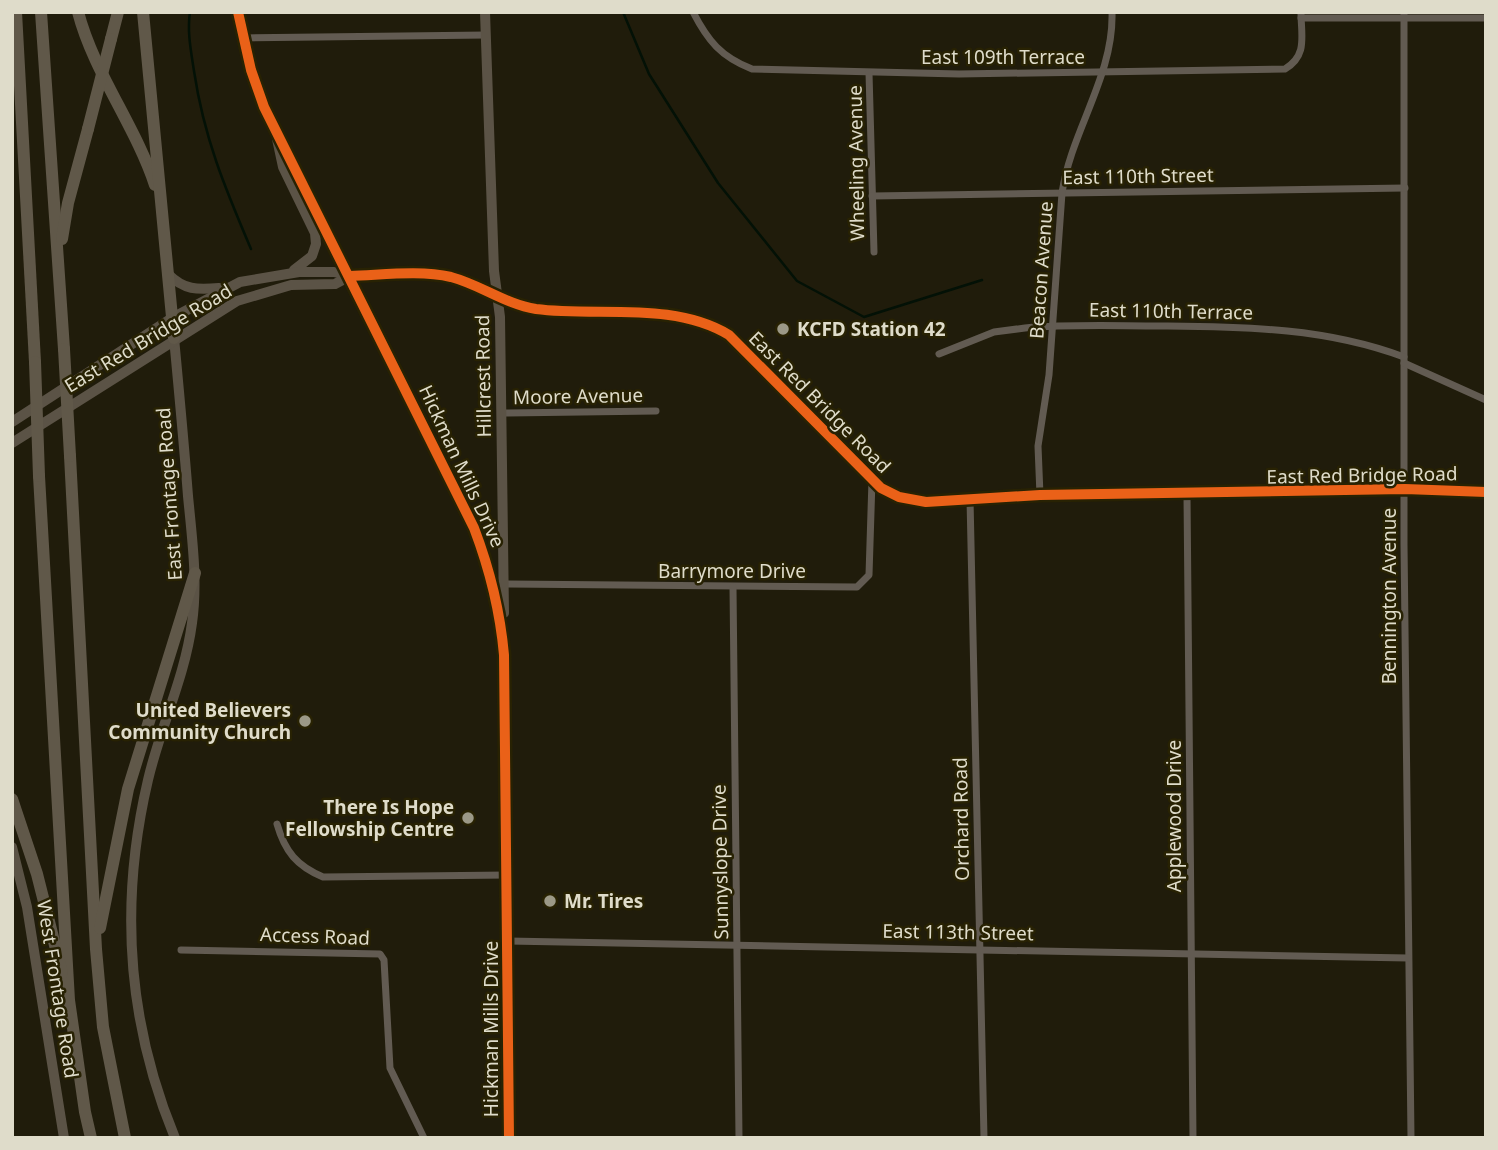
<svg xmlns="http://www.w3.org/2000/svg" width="1498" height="1150" viewBox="0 0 1498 1150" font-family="'Noto Sans',sans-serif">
	<rect width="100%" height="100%" fill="#201c0b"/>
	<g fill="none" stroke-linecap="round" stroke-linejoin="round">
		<g stroke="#031106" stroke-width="2.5">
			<path d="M190,12c-3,20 1,39 4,59 10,67 31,117 57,178"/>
			<polyline points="623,12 649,74 718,183 797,281 864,317 982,280"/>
		</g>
		<g stroke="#625b52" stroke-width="7">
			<path d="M693,12c15,29 28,45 59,57l207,5 326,-5c23,-14 16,-33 16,-57"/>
			<polyline points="1404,12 1404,544 1411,1138"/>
			<polyline points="1301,18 1486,18"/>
			<polyline points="243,38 486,35"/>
			<polyline points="869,73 874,252"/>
			<polyline points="872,196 1405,188"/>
			<path d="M350,276c33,-1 70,-6 101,1 30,8 54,27 85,32 62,8 137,-8 193,26l152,153 18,9 27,5 114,-7 365,-6 81,3"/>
			<path d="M939,354l55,-22 31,-4c45,-4 90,-2 135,-2 84,1 164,1 244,31"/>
			<polyline points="1404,363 1486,400"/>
			<polyline points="501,413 656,411"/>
			<path d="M1040,495l-2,-49 11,-71 13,-182c9,-62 52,-117 50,-181"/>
			<polyline points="1187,495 1193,1138"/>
			<polyline points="970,499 984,1138"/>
			<polyline points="501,584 857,587 869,575 872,480"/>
			<polyline points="733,587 739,1138"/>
			<path d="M277,824c8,28 20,42 46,53l184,-2"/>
			<polyline points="508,941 1408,958"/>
			<polyline points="181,950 380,954 384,960 390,1068 424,1138"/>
		</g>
		<g stroke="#5b5346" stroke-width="10">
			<path d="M238,12l13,58 13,37 210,421c16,42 26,82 30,127l5,483"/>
			<polyline points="485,12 494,271 500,317 504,613"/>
			<polyline points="277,139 283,167 315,233 316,244 312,256 294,270"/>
			<path d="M168,274c16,16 29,16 51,14"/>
			<path d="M174,338c5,53 10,106 14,158 4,42 10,85 4,127 -7,54 -32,105 -44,157 -29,123 -21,242 27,358"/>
			<polyline points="12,422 172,318 240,282 299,272 334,272 350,276"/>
			<polyline points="12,443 237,301 291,285 335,284 350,276"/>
			<polyline points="12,847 27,907 64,1138"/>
		</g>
		<g stroke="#605849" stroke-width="12">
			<polyline points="16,12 35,362"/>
			<polyline points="41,12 64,349"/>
			<path d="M78,12c16,61 57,113 77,173"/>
			<polyline points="143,12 174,338"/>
			<polyline points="111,39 118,12"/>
			<polyline points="62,239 68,203 88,129"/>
			<polyline points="70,456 96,949 103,1027 125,1138"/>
			<polyline points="39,476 69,1000 85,1112 91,1138"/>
			<polyline points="12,799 37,874 62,973"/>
			<polyline points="100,928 128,789 195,573"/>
		</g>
		<g stroke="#605849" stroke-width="12">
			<polyline points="88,129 111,39"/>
			<polyline points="64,349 70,456"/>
			<polyline points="35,362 39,476"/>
		</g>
		<g stroke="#282203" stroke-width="15">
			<g id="cycleway">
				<path d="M238,12l13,58 13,37 210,421c16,42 26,82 30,127l5,483"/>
				<path d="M350,276c33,-1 70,-6 101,1 30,8 54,27 85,32 62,8 137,-8 193,26l152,153 18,9 27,5 114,-7 365,-6 81,3"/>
			</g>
		</g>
		<use href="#cycleway" stroke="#ea6118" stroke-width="10"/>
	</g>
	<g fill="#9c9987" stroke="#282203" stroke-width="2.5">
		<circle cx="783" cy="329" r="7"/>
		<circle cx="305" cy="721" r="7"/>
		<circle cx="468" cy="818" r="7"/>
		<circle cx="550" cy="901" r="7"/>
	</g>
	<g text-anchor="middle" stroke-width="5" stroke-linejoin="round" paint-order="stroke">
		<g font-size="19" fill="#dfdcca" stroke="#282203">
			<text x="1003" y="64">East 109th Terrace</text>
			<text transform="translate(856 163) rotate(-91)" y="7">Wheeling Avenue</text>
			<text transform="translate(1138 176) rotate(-1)" y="7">East 110th Street</text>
			<text transform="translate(1041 270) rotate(-86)" y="7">Beacon Avenue</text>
			<text transform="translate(1171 311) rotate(1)" y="7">East 110th Terrace</text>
			<text transform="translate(148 338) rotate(-31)" y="7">East Red Bridge Road</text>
			<text transform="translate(483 376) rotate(-91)" y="7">Hillcrest Road</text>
			<text transform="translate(578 396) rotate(-1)" y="7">Moore Avenue</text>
			<text transform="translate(820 402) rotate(45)" y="7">East Red Bridge Road</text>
			<text transform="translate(462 466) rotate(65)" y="7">Hickman Mills Drive</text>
			<text transform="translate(1362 475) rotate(-1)" y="7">East Red Bridge Road</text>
			<text transform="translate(169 494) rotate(-94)" y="7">East Frontage Road</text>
			<text x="732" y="578">Barrymore Drive</text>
			<text transform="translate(1389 596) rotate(-90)" y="7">Bennington Avenue</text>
			<text transform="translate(1174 816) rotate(-90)" y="7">Applewood Drive</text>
			<text transform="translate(961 819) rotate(-91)" y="7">Orchard Road</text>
			<text transform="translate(720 862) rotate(-91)" y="7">Sunnyslope Drive</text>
			<text transform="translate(958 932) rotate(1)" y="7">East 113th Street</text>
			<text transform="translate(315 936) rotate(2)" y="7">Access Road</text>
			<text transform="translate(58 989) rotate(81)" y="7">West Frontage Road</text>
			<text transform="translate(491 1029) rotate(-90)" y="7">Hickman Mills Drive</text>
		</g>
		<g font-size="19" font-weight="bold" fill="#dfdcca" stroke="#282203" text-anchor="start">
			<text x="797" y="336">KCFD Station 42</text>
			<text x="291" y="717" text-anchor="end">United Believers<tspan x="291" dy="22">Community Church</tspan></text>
			<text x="454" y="814" text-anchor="end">There Is Hope<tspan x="454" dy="22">Fellowship Centre</tspan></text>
			<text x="564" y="908">Mr. Tires</text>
		</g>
	</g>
	<rect width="1498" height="1150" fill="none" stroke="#dfdcca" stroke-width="28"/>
</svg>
